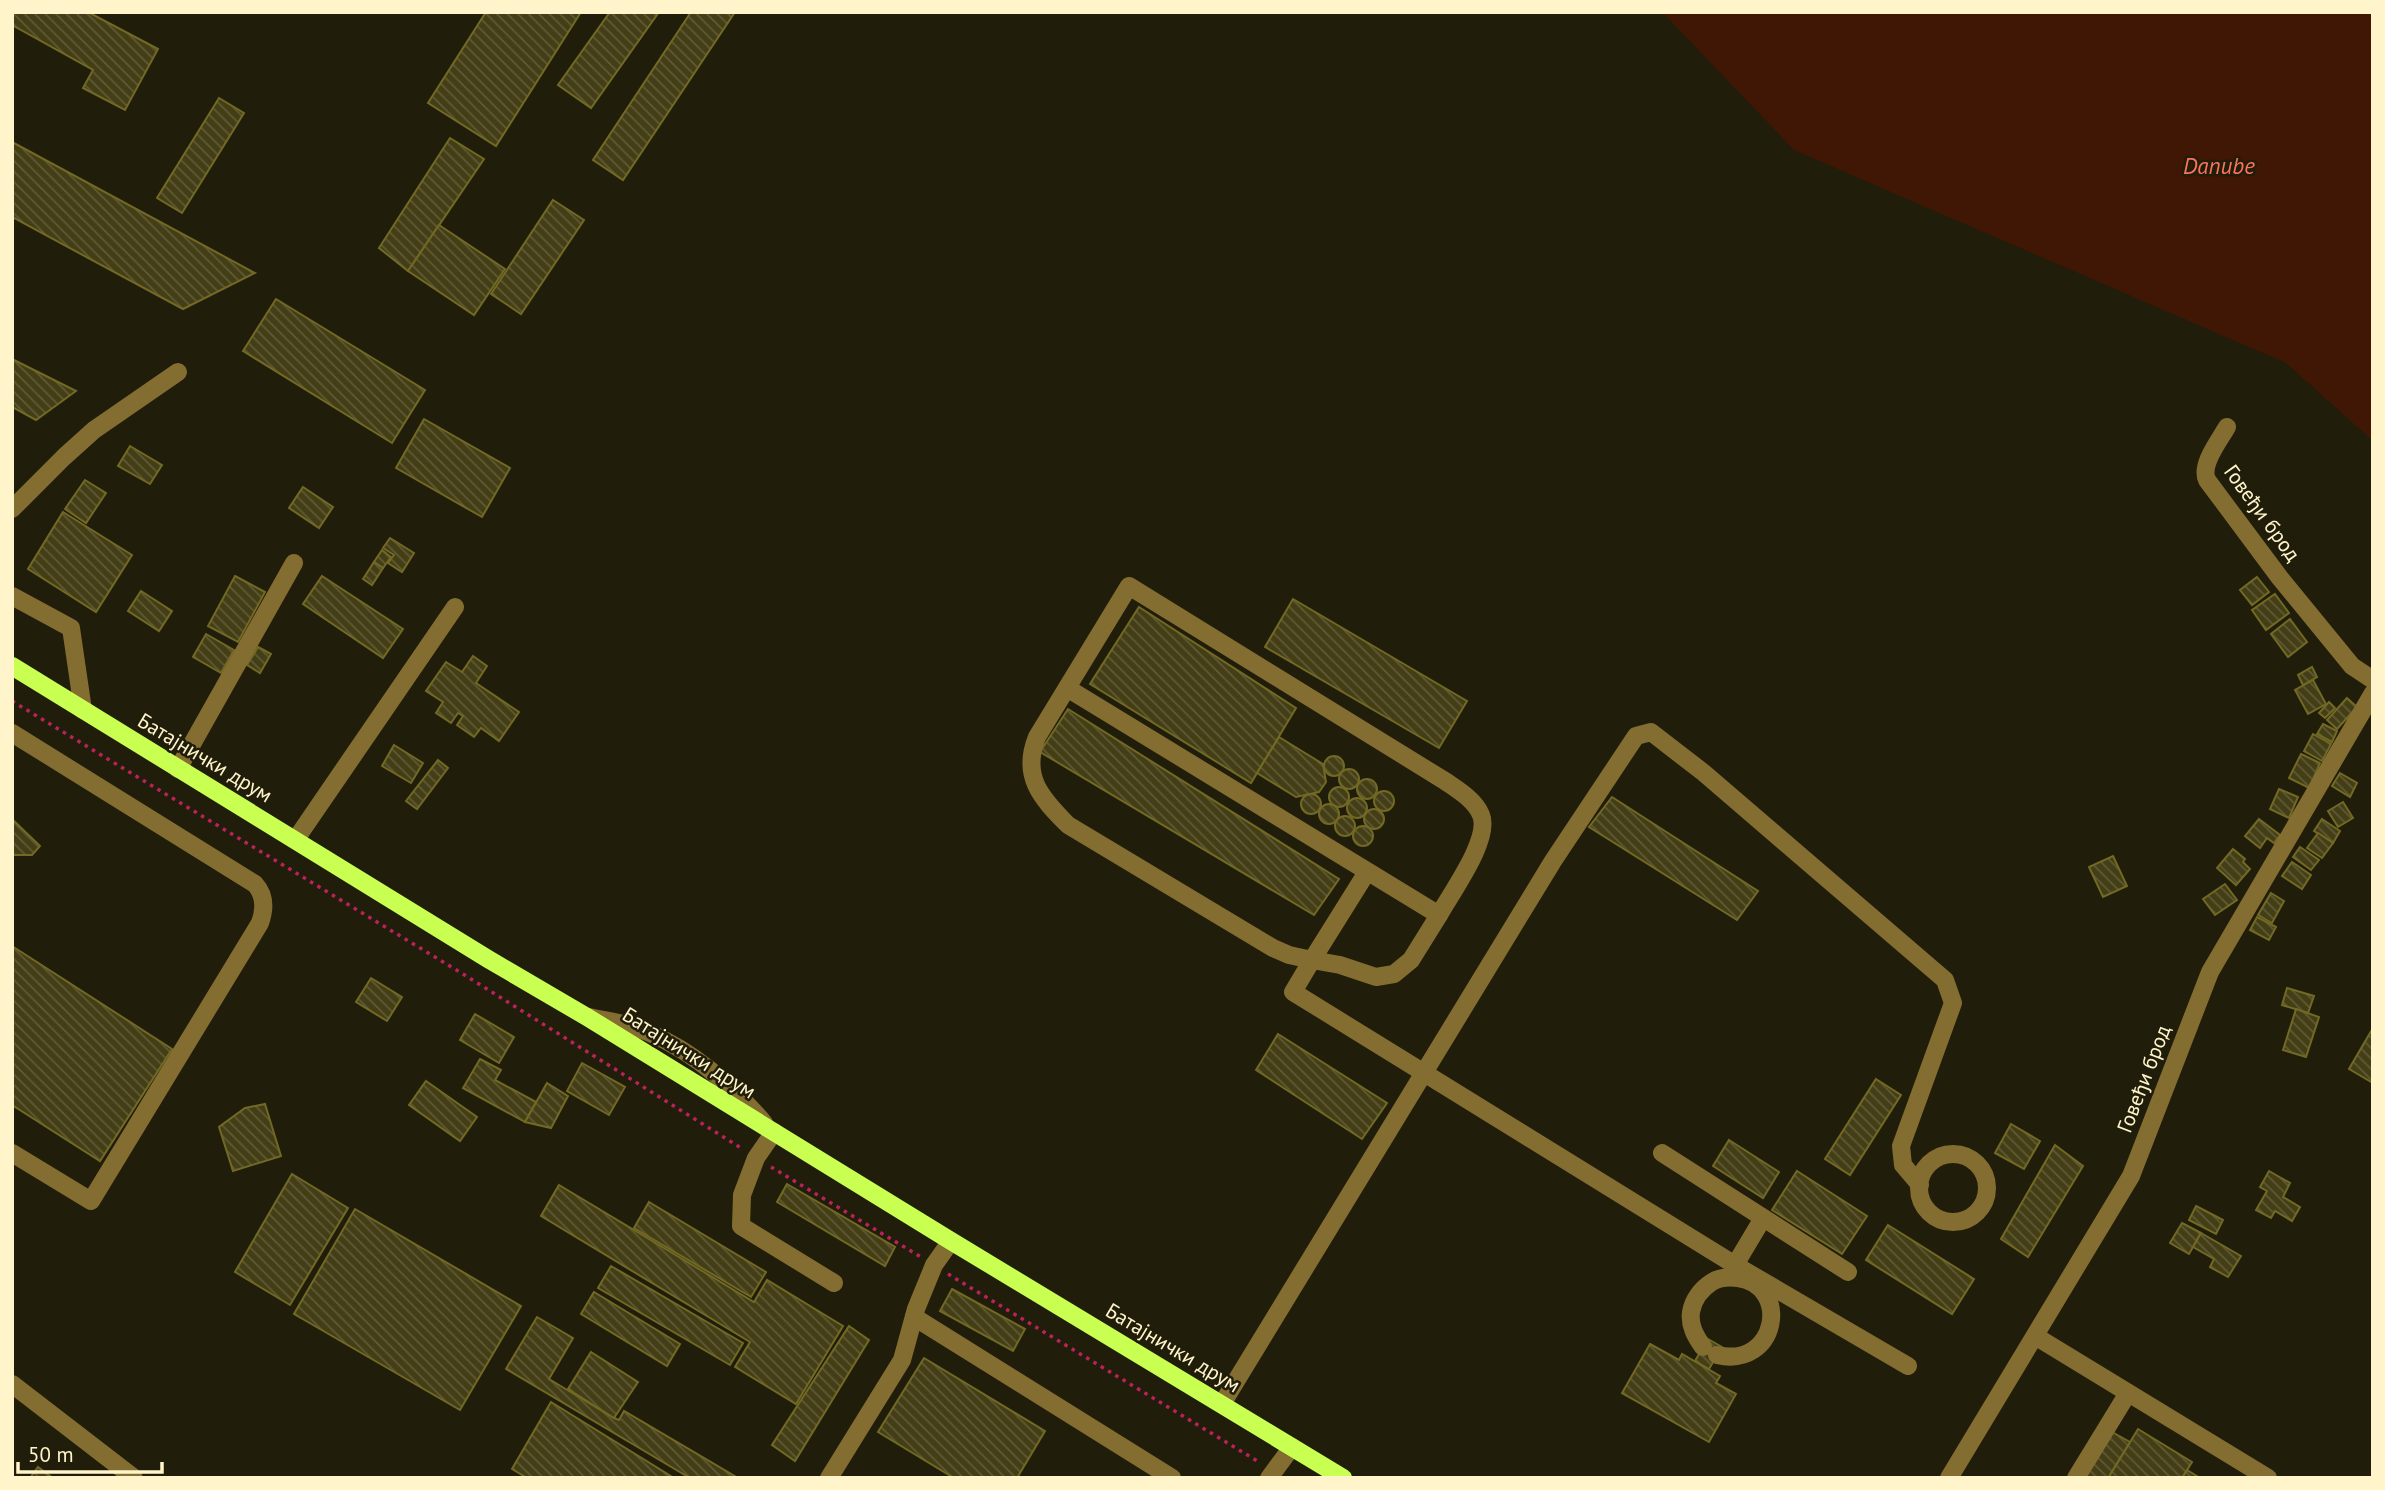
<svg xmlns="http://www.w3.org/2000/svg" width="2385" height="1490" viewBox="0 0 2385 1490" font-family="'PT Sans',sans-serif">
	<defs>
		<pattern id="building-back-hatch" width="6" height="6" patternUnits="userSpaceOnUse" patternTransform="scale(1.75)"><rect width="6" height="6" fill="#433e15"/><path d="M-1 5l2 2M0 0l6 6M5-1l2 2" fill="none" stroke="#5f5a36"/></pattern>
	</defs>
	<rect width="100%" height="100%" fill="#201d0a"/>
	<polygon fill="#401704" points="1662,12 2373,12 2373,441 2286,363 1794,150"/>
	<g fill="url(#building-back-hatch)" stroke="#726924" stroke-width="2">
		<polygon points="12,12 88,12 158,49 125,110 83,88 93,70 12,25"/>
		<polygon points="486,12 581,12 496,146 428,103"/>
		<polygon points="610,12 659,12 591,108 558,85"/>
		<polygon points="691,12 735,12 623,180 593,160"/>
		<polygon points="219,98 244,113 182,213 157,198"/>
		<polygon points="450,138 484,159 408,271 379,248"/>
		<polygon points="12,142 255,273 183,309 12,217"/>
		<polygon points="553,200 584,220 521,314 491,294"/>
		<polygon points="439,225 505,269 474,315 408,271"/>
		<polygon points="276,299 425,390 392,443 243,351"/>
		<polygon points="12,359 76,391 36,420 12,407"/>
		<polygon points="424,419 510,468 482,517 396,468"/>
		<polygon points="130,446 162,465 150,484 118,466"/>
		<polygon points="85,480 106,493 86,523 65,509"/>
		<polygon points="303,487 333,507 319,528 289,508"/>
		<polygon points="63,512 132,555 96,612 28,569"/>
		<polygon points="390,538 414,553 402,572 388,563 394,555 383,548"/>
		<polygon points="382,550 391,557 383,568 374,562"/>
		<polygon points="374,562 383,568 372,585 363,579"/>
		<polygon points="235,576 265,592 238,642 208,626"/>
		<polygon points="322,576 403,629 383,658 303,604"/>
		<polygon points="2257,577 2269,592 2252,605 2240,590"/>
		<polygon points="141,591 172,611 159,631 128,611"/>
		<polygon points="2275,594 2289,613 2266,630 2252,610"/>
		<polygon points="1293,599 1467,701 1439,748 1265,647"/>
		<polygon points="1139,607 1296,708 1251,783 1090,684"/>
		<polygon points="2290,619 2307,642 2288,657 2271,634"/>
		<polygon points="206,634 234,650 221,673 193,657"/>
		<polygon points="258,647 271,654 260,673 247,665"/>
		<polygon points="473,656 487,666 476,683 519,712 499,741 481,728 474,737 457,725 463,716 458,713 451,723 436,713 443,702 426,691 446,662 462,672"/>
		<polygon points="2312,667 2317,677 2303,685 2298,675"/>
		<polygon points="2313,680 2326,704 2308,714 2295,690"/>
		<polygon points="2347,698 2357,707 2337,729 2327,720"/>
		<polygon points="2329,702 2335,708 2325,718 2319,713"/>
		<polygon points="1068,709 1339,879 1314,915 1040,752"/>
		<polygon points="2323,724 2337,731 2332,742 2317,734"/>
		<polygon points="2313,734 2331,744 2322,761 2304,751"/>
		<polygon points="1279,737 1323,764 1326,782 1319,792 1296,797 1257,773"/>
		<polygon points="394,745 423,763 411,783 382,766"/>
		<polygon points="2301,754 2320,763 2309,788 2289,778"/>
		<circle cx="1334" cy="766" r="10"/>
		<polygon points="438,760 448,768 417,809 406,801"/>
		<circle cx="1349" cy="779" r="10"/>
		<polygon points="2340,773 2357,783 2350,797 2332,786"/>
		<circle cx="1367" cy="789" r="10"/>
		<circle cx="1339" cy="797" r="10"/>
		<polygon points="2279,789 2298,797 2289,818 2270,809"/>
		<circle cx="1384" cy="801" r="10"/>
		<circle cx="1311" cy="804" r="10"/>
		<polygon points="1612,797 1758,891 1737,920 1589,827"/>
		<circle cx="1357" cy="808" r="10"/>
		<polygon points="2343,802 2353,818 2338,827 2328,811"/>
		<circle cx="1329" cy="814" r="10"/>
		<circle cx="1374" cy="819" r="10"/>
		<circle cx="1345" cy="826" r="10"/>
		<polygon points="12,819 40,846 32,855 12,855"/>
		<polygon points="2259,819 2280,835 2274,843 2267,838 2260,848 2245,836"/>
		<polygon points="2322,819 2340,831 2333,843 2314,831"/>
		<circle cx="1363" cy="836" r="10"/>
		<polygon points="2318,833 2333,843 2322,858 2307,848"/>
		<polygon points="2300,847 2319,860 2311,870 2293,857"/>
		<polygon points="2233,849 2245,859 2243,862 2250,869 2236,885 2217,868"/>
		<polygon points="2113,856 2127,886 2103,897 2089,867"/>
		<polygon points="2292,862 2311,875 2302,889 2282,876"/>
		<polygon points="2225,884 2237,900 2215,915 2203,899"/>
		<polygon points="2271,893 2284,901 2272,923 2258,915"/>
		<polygon points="2257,917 2276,927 2269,940 2250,930"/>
		<polygon points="12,946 172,1049 100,1161 12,1105"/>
		<polygon points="371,978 402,997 387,1021 356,1002"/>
		<polygon points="2287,988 2314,996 2308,1013 2282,1005"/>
		<polygon points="2296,1009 2319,1017 2306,1057 2283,1050"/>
		<polygon points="475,1014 514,1037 499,1063 460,1040"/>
		<polygon points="2373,1028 2373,1083 2349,1069"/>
		<polygon points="1278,1034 1387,1103 1362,1139 1256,1070"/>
		<polygon points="480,1059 501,1070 495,1080 536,1102 525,1122 463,1088"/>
		<polygon points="582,1063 625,1087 609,1115 567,1091"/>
		<polygon points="1876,1079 1901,1095 1850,1175 1825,1159"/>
		<polygon points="426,1081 477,1117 460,1141 409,1105"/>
		<polygon points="547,1083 568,1096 551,1128 525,1122"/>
		<polygon points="265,1104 281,1156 233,1171 219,1127 245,1108"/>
		<polygon points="2011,1124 2040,1141 2024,1169 1995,1153"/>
		<polygon points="1729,1140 1779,1172 1763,1198 1713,1166"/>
		<polygon points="2055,1145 2083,1166 2028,1257 2001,1239"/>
		<polygon points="1797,1171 1867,1216 1842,1254 1772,1210"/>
		<polygon points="2269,1171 2290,1183 2283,1197 2300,1207 2292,1221 2275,1211 2271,1218 2256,1210 2267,1191 2260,1187"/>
		<polygon points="292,1174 348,1208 290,1305 235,1272"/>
		<polygon points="787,1184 895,1247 885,1266 777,1202"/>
		<polygon points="559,1185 754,1302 767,1280 843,1326 796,1404 735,1367 750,1342 541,1216"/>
		<polygon points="649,1202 766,1272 751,1297 634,1228"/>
		<polygon points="2196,1206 2223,1220 2216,1234 2189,1220"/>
		<polygon points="355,1209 521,1306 460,1410 294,1314"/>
		<polygon points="2182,1223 2201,1233 2189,1254 2170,1243"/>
		<polygon points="1888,1225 1974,1279 1952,1314 1866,1260"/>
		<polygon points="2201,1233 2241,1256 2228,1277 2210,1267 2214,1259 2193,1247"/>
		<polygon points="611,1266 743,1343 730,1365 598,1288"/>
		<polygon points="952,1289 1025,1329 1013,1351 940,1311"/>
		<polygon points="594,1292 680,1344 667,1366 581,1314"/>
		<polygon points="537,1317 573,1338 549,1379 614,1418 619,1420 624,1411 738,1478 690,1478 506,1369"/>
		<polygon points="849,1326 869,1340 795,1461 772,1445"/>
		<polygon points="1708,1339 1722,1347 1709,1369 1695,1361"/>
		<polygon points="1650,1344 1679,1360 1682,1354 1720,1376 1716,1383 1736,1394 1709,1442 1622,1393"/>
		<polygon points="591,1352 638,1382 614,1418 568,1389"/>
		<polygon points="924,1358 1045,1431 1017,1478 954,1478 878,1432"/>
		<polygon points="551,1402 674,1478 527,1478 512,1469"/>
		<polygon points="2138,1429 2192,1462 2182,1478 2108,1478"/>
		<polygon points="2112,1432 2130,1442 2108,1478 2084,1478"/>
		<polygon points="38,1467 53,1478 30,1478"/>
		<polygon points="2187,1470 2200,1478 2182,1478"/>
	</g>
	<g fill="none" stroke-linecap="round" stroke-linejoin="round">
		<g stroke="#bc215b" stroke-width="3.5" stroke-dasharray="3.5 5" stroke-linecap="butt">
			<polyline points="12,701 463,974 741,1148"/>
			<polyline points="771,1167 921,1257"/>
			<polyline points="948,1274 1259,1462"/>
		</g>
		<g stroke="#846d30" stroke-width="18">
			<path d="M2227,427c-8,14 -27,38 -20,53l73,98 72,88 21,14"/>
			<polyline points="12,509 64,457 94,430 178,372"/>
			<polyline points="12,596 71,628 83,710"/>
			<path d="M1067,688l372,227c12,-22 52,-76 42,-100 -6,-15 -23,-25 -36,-34l-316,-195 -92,151c-16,39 4,61 31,88l205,123 16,7 23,5 55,-88"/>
			<path d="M12,733l243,151c10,11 10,25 5,39l-169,278 -79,-48"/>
			<polyline points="178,769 294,563"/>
			<polyline points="296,839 455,607"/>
			<polyline points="1439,915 1411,960 1394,974 1376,977 1340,965 1312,960 1293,992 1735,1265 1908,1366"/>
			<path d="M589,1017c14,3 29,5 42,9 53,17 98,56 133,97"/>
			<polyline points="774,1132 756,1158 742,1195 741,1226 834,1283"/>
			<polyline points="1662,1153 1848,1272"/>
			<circle cx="1953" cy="1188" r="34"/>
			<polyline points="1733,1274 1735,1265 1763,1218"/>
			<polyline points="914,1317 1172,1478"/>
			<polyline points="2035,1336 2268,1478"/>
			<path d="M1703,1347c-7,-10 -14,-21 -12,-35 2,-12 10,-23 21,-30 8,-5 16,-5 26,-4 53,7 40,91 -21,77"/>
			<polyline points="12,1384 134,1478"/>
			<polyline points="1222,1404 1553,861 1636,736 1651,732 1704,773 1945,980 1953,1003 1901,1146 1903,1165 1920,1185"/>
			<polyline points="829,1478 902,1360 916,1309 934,1265 951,1241"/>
			<polyline points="1269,1478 1292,1447"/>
			<polyline points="1949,1478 2131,1176 2210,972 2373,693"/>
			<polyline points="2076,1478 2128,1393"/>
		</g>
		<polyline stroke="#c9ff51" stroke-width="18" points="12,666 488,959 587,1017 951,1241 1343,1478"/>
	</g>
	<g text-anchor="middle" stroke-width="5" stroke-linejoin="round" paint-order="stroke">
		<g font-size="21" fill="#fff4ca" stroke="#201d0a">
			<text transform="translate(2262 513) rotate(54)" y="7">Говеђи брод</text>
			<text transform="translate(205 758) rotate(31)" y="7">Батајнички друм</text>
			<text transform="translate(689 1053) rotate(32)" y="7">Батајнички друм</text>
			<text transform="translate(2144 1079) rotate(-69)" y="7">Говеђи брод</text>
			<text transform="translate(1173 1348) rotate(31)" y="7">Батајнички друм</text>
		</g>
		<g font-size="23" font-style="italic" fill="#ff7158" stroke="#201d0a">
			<text x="2219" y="174">Danube</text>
		</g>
	</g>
	<rect width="2385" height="1490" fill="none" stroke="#fff4ca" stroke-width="28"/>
	<path d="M18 1462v10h144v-10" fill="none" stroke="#fff4ca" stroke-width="3.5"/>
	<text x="28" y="1462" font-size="21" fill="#fff4ca" stroke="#201d0a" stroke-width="5" paint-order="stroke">50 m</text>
</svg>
